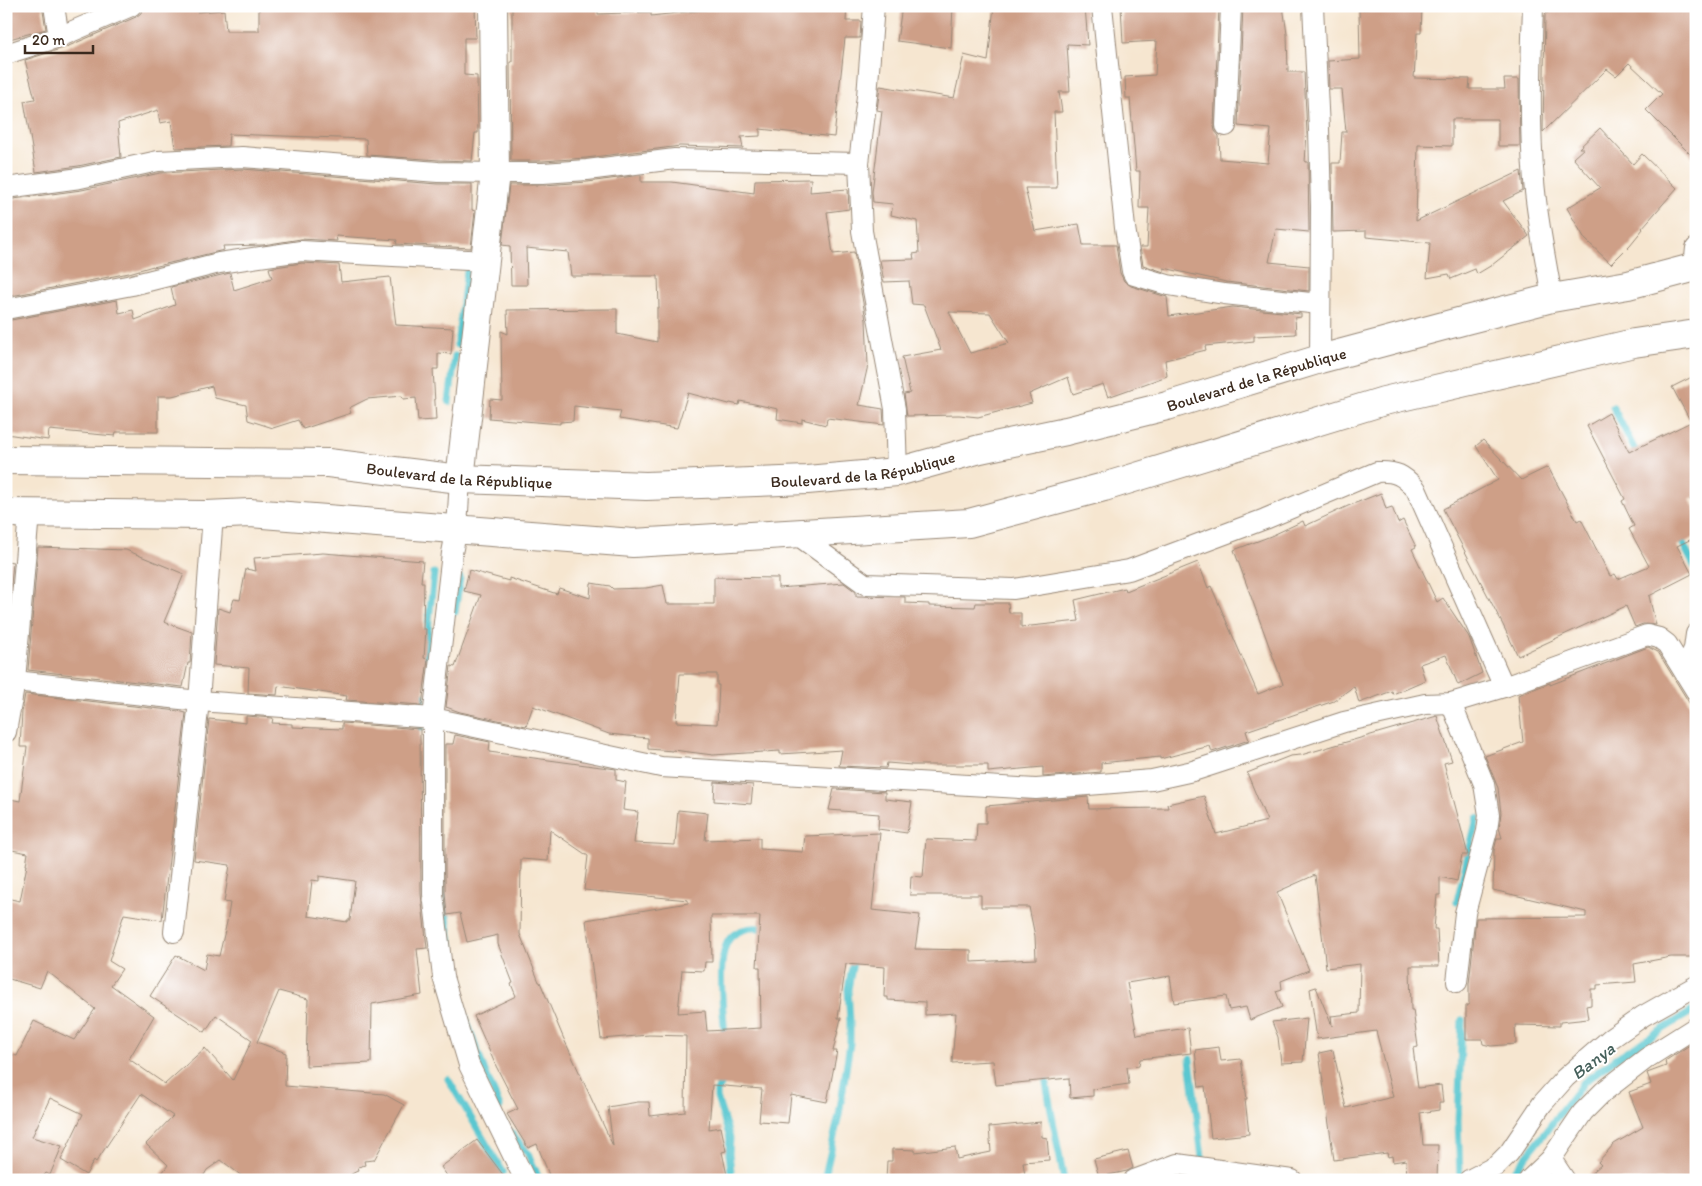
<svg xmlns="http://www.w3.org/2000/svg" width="1702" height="1186" viewBox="0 0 1702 1186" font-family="Itim,sans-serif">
	<rect width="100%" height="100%" fill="#fff"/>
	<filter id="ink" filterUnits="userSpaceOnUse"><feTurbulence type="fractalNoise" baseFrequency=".02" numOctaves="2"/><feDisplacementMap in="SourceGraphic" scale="10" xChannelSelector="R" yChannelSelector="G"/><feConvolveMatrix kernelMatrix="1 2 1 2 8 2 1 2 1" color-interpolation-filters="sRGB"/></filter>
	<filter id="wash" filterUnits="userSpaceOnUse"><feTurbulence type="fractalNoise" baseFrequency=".0096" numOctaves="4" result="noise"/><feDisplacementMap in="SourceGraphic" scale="20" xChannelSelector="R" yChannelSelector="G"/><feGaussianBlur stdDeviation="1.12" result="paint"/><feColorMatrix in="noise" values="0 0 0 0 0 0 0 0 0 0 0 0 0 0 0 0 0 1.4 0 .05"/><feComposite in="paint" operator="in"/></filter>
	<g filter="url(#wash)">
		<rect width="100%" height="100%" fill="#f6e6d0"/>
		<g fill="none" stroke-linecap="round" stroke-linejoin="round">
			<g stroke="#5ac7d0" stroke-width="7">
				<polyline points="457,345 467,272"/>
				<polyline points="449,402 455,356"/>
				<polyline points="1613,407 1639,458"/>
				<polyline points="1679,536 1696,570"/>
				<polyline points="455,612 460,578"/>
				<polyline points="424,667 434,573"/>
				<polyline points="421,728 422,696"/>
				<polyline points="442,884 459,999 482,1064 500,1107"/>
				<polyline points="1457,901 1477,818"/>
				<path d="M725,1039c-1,-23 -9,-78 3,-98 6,-10 20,-14 31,-13"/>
				<polyline points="1190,1059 1203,1166"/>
				<polyline points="724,1077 717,1091 717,1098 730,1138 729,1153 732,1180"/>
				<polyline points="448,1079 503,1172"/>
				<polyline points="1047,1084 1046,1083 1064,1180"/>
				<polyline points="511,1132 525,1150"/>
				<polyline points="527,1152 540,1180"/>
				<polyline points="824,1180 839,1115 850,1043 850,1021 848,989 854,957"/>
				<polyline points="1460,1180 1458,1120 1462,1020"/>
				<polyline points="1508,1180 1584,1082 1616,1058 1696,1009"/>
			</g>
		</g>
		<g id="blocks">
			<g fill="#ce9f87" fill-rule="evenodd">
				<polygon points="6,6 42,6 46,29 6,40"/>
				<polygon points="143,6 196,6 197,12 224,10 226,31 259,31 259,6 397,6 397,8 475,6 476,38 464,38 464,75 477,76 478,133 475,133 472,161 439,160 367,155 366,139 229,134 228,146 175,148 171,121 160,123 158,110 118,123 121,157 78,166 36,172 24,101 35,99 25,60 64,48 136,17 141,13"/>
				<polygon points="512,6 598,6 598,14 651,12 651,16 722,8 722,6 847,6 846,21 861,21 860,38 845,38 834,137 760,129 760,136 741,137 743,148 680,146 586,158 543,161 511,161 510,62 512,62"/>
				<polygon points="902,6 953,6 951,48 897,41"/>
				<path d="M994,6h91l3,39 -21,-1 3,48h-11l3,20h-8l3,76h-32l10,43 44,-7 4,21h33l4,28 4,8 7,5 36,11 2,19 64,-9 68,7v3l-6,1 1,16 -42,2v5l-49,5 1,4 -41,10 2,16 -59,21 -5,-13 -30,10 -5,-17 -39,17 3,9 -54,14 -19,-2 -52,1 -3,-22 6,-1 -8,-36 39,-7 -17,-45 -12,-1 -3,-23 -25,1 -4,-22 34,-1 -1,-5 6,-1 -2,-32 -26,-6 2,-11 -20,-2 -1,-10 10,-81 -5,-1 3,-24 74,12 10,-43 24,6zM949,312l41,1 19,30 -39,10z"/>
				<polygon points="1121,6 1219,6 1214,126 1215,131 1219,136 1220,159 1268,163 1271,129 1238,126 1243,6 1283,6 1287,34 1288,72 1304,72 1307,134 1305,162 1308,162 1309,232 1276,229 1269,262 1309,266 1309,291 1226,282 1164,268 1164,272 1143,265 1140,247 1147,247 1149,208 1139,208 1140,171 1136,171 1130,98 1126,98 1125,77 1155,75 1157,41 1123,43"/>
				<polygon points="1369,6 1422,6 1421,33 1417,33 1414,78 1470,79 1469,89 1505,89 1504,79 1519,79 1520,146 1498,146 1498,119 1452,119 1452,146 1418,145 1416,221 1521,171 1523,191 1503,201 1529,236 1492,265 1477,274 1475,269 1451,279 1449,274 1427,278 1430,243 1366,237 1366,231 1333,232 1332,163 1340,163 1342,132 1346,132 1342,89 1329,89 1328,61 1360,59 1359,10 1369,9"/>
				<polygon points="1555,6 1696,6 1696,160 1646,110 1662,94 1629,63 1616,76 1607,69 1543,132 1545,15"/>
				<polygon points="1600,128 1633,164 1642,154 1677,188 1642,228 1643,229 1630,245 1611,264 1585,239 1567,208 1600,188 1573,158 1584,148 1579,148"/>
				<polygon points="242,169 437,184 472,184 472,210 475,211 471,248 396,244 397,240 336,236 337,241 301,239 263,245 223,246 224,250 153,267 153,266 129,273 6,297 6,200 82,190 160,173"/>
				<polygon points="641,175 641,182 672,182 754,193 755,180 811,179 810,192 848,189 849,209 827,212 833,254 854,252 866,320 868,365 859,405 883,409 884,425 827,418 826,425 802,419 802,423 777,419 778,409 740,401 739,405 730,403 729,404 688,393 677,428 619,419 621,411 574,406 573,421 560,422 560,424 489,418 490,399 502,400 501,331 508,334 507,310 617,309 617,334 657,342 657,308 659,308 658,276 571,276 568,252 526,248 527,285 511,285 510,246 502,245 509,185 544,185 588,182"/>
				<polygon points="302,263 339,265 341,282 390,277 396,325 453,328 451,354 438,353 438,369 433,369 436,420 418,421 416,398 403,399 402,396 367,399 349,408 351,413 303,429 298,420 273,428 248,420 246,405 215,398 212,386 172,396 158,396 158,432 116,432 115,436 49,430 48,440 6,434 6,321 117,300 119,313 133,310 135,320 175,305 171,287 230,273 234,290 272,278 269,268"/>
				<polygon points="1696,375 1696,496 1690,499 1696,512 1696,537 1677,546 1692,574 1649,596 1656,625 1643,624 1635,627 1626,606 1518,656 1503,625 1443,509 1498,480 1476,446 1483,440 1521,480 1548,467 1577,521 1581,519 1610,576 1615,574 1618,579 1649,566 1629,529 1634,526 1622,501 1625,499 1587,426 1609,413 1629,452 1691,422 1672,387"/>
				<path d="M1381,493l5,16 6,-2 6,16 5,-3 13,27 -4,2 25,53 6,-4 26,39 13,36 -24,12 -12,-30 -26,9 5,16 -32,14 -1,-3 -33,12 -5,-17 -20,15 -88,30 3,9 -37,12 -2,-6 -50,13v-2l-59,6v9l-58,5v-10l-55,5v-7h-76l-25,-2 -1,5 -47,-2 3,-16 -62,4v-3l-67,4 -40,-5v1l-25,-2v-11l-39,-4 -76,-28 -7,20 -66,-14 -14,-5 5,-41 4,1 26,-72 -17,-4 5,-21 40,11v-3l48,16 2,-6 31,10 1,-15 19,3 3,3 33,-1 17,-3 4,19h47v-27l64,1v10l66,-5 12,9v4l49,1v6l24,1v2l46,1 1,-4h32l1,10h12v14l58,-6 -4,-21 50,-12 1,3 72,-29 10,26 3,-2 47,108 25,-10 -49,-134 37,-14 32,-15 2,5 43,-20zM680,674h37v11h2l-2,39 -41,-2z"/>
				<polygon points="38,547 126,550 184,574 164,622 192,632 190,663 188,663 183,687 28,670"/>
				<polygon points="323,553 423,561 421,582 424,582 423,629 426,629 424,658 428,659 422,705 346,700 347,696 278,686 277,695 248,693 249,668 214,665 218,608 230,612 234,599 240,600 246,569 256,571 254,558"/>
				<polygon points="6,561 13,562 6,643"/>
				<polygon points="1648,647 1658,652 1696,714 1696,957 1671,957 1634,964 1636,982 1597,985 1597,989 1591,989 1591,1005 1586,1006 1588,1019 1560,1022 1560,1026 1515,1025 1516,1044 1491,1046 1483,1044 1482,1039 1466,1039 1466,1005 1469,1005 1469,984 1476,918 1586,917 1586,912 1493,890 1494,851 1497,838 1502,838 1499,828 1501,813 1498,788 1485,756 1523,742 1518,695 1550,683 1550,685"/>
				<path d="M25,694l153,17 8,2 -24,207 -38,-6 -15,47 13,8 -11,16 43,31 -25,43 36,25 40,-36 28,32 19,-40 -36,-25 -11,17 -55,-36 26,-41 28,15 3,-16 12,2 8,-34 3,-19 -6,-1 6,-37 -36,-5 15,-141 37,4v-7l27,2 -1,5 20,1v3l50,2v-6l78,6 1,165 6,54 -10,1 5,46 -50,9 -1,59 -65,3 2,-67 -29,-8 -22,51 29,11 -1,33 99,8 20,11 -30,55 -10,1 1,4 -7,2 1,3 -9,5 2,5h-105l-26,-20 -14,10 -6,10h-44l11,-15 -22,-21 27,-28 -32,-22 -45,68 -2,-2 -8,15 -25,-15 22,-46 -33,-16 -18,39 30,9 -12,29 -4,-2 -5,6 -18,-6 -4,7h-13v-127l11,3 17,-35 40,19 21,-31 -48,-38 -7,17 -34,-10v-80l14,3 7,-36h-1l2,-12 -22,-4v-49l4,1v-2l10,2 7,-54h-7l2,-35zM319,876l36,5 -5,39h-3v2l-39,-6 4,-36 7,1z"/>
				<path d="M1437,716l15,45 -8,2 24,92h-6l-5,26 -17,-4v18h-3l-3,34h3l2,37h-29l1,44h2l5,37 -5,1 5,40 23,-3 2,18h-4v7l-19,3 3,32h15l-1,35h-30l-1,-20 -13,2 -1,-6 -4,1 -1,-4 -53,7 -15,-107 14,-3 13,58 47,-11 -17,-66 -59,8 -7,-50 6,-2 16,39 -1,-10 28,-3 1,-49 -34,4 -11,-93 -38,17 32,78 -28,11 1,8 -6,2 6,16 -32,13 -4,-13 -17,3 -3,-14 -52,7 -4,-27 -43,7 10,52 51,-7 3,25 -51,6 -1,7 -12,1 2,17 -36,5v7l-23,2 -1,-20 -73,7 -3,-24 -41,2 4,-50 -31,2v-13l-37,-2v-3h-4l1,-30 -39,-3 -8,54h3l-8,33h4l-10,51 -36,-7 -3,28 -29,-2 3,-32 -50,-4 -3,44 12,-2 5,24 -4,1 6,28h-177l-14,-36 -9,4 -21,-34 11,-5 -22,-43 -22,-50 42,-20 -5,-12 2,-1 -15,-39v-9l-31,7 -7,-29 -13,2 -2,-22v-149h8l2,-9 35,7 -1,10 127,17v11l10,2 -3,28 15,2 -4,31 41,2 3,-35 30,3 -3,27 55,-2v11l43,3 2,-16 75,-3 -8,77 48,5 -5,34 56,1v12l65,-3 -1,-23 -6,-29h-48v-12h-71l1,-19 12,1 3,-38 50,2 1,-18h9v-17l102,-9 1,12 79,-1 -1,-4 37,-8 12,38 51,-13 -20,-48 43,-17 11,-1zM550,830l38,26 -4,34 104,10v3l-102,17 15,119 48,-4 37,1 -1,76 -35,4 -1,-14h-11l-30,5 5,39 -50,-109 -23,-55h-1l-19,-48 1,-75 27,2zM711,916h49l-3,51h3l1,61 -54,3 -2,-20 -27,2 4,-43 22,1 1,-9h7z"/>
				<polygon points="715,782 753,785 751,804 714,801"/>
				<polygon points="834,789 885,792 885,799 912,802 907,833 878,829 879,814 829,810"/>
				<polygon points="1307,1018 1303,1062 1281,1063 1278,1037 1272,1022"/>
				<polygon points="1696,1041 1696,1180 1583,1180 1601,1165 1598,1162 1614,1144 1643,1127 1629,1092 1651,1084 1647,1073 1666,1066 1665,1061"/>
				<polygon points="1219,1047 1221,1061 1241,1059 1247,1099 1245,1099 1249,1134 1211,1138 1205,1086 1199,1087 1195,1050"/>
				<polygon points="1041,1122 1042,1137 1047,1138 1049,1160 1023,1162 1025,1176 1017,1180 886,1180 887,1161 892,1161 892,1149 915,1150 915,1152 955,1147 957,1159 991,1152 989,1127"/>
				<polygon points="477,1140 507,1180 450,1180 441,1167"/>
				<polygon points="1128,1151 1133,1168 1127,1171 1099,1177 1094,1159"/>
			</g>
		</g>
	</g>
	<g filter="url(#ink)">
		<use href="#blocks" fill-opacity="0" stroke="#988877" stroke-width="1"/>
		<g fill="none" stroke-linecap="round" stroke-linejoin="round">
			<g stroke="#988877" stroke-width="22">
				<g id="street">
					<polyline points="54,6 59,37"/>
					<polyline points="874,6 867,96 859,163 862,231 895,409 897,472"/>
					<polyline points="1102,6 1125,228 1132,271 1134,275 1168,285 1224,294 1320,304"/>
					<polyline points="1313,6 1319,129 1321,206 1320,359"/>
					<path d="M1533,6c-2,59 -4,117 1,175 3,39 12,79 18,117"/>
					<polyline points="6,54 59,37 131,6"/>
					<polyline points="1226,126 1231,6"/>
					<polyline points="6,188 80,178 158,161 242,157 438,172 495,173 543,173 587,170 675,159 859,163"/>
					<polyline points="1694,267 1696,248"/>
					<polyline points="6,309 132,285 219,263 301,251 486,261"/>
					<polyline points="460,479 457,528 452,553 433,718 433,894 443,977 469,1065 525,1180"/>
					<polyline points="1684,671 1694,649 1696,634"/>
					<path d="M15,681l184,20 234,17 228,49 375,22 116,-9 41,-9 151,-49 81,-18 26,-1 53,-16 -88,-198c-13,-14 -20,-18 -39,-17l-112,47 -136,51 -115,19 -149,-5 -69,-50"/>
					<polyline points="1504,687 1647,635 1659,638 1667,644 1696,691"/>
					<polyline points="1451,703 1484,784 1489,815 1487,831 1465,913 1457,982"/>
					<polyline points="6,732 15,681 29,513"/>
					<polyline points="174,932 199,701 213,515"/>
					<polyline points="1551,1159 1565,1180"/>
					<polyline points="1134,1180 1177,1164 1292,1180"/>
					<polyline points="1469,1180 1496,1166 1509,1153 1542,1104 1565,1078 1610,1039 1643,1016 1696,986"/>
					<polyline points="1529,1180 1551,1159 1583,1112 1603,1092 1647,1058 1696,1027"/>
				</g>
			</g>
			<g stroke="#988877" stroke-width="30">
				<polyline id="secondary" points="460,479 495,173 493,6"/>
			</g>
			<g stroke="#988877" stroke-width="30">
				<g id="primary">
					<path id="s1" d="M6,460l322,3 132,16 186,7 161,-6 90,-8 83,-23 86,-18 101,-25 153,-47 146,-39 86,-22 76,-13 68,-18"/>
					<polyline points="6,513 206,515 250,513 633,543 969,523 1104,487 1384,401 1634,343 1696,334"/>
				</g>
			</g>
			<use href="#street" stroke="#fff" stroke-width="20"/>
			<use href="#secondary" stroke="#fff" stroke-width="28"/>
			<use href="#primary" stroke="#fff" stroke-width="28"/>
		</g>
	</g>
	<g text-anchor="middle" stroke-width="4" stroke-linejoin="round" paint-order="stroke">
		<g font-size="16" fill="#3b2a1e" stroke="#fff">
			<text dy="6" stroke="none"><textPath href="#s1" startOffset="1264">Boulevard de la République</textPath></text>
			<text dy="6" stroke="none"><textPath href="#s1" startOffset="859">Boulevard de la République</textPath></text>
			<text dy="6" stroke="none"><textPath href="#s1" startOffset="454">Boulevard de la République</textPath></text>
		</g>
		<g font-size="18" font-style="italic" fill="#46615c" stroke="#fff">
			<text transform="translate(1593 1061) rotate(-37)" y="6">Banya</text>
		</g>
	</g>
	<rect width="1702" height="1186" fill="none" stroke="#fff" stroke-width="25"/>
	<path d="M25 45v8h68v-8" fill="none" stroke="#3b2a1e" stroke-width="2.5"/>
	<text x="32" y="45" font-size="15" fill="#3b2a1e" stroke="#ffffff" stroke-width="4" paint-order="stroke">20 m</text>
</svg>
